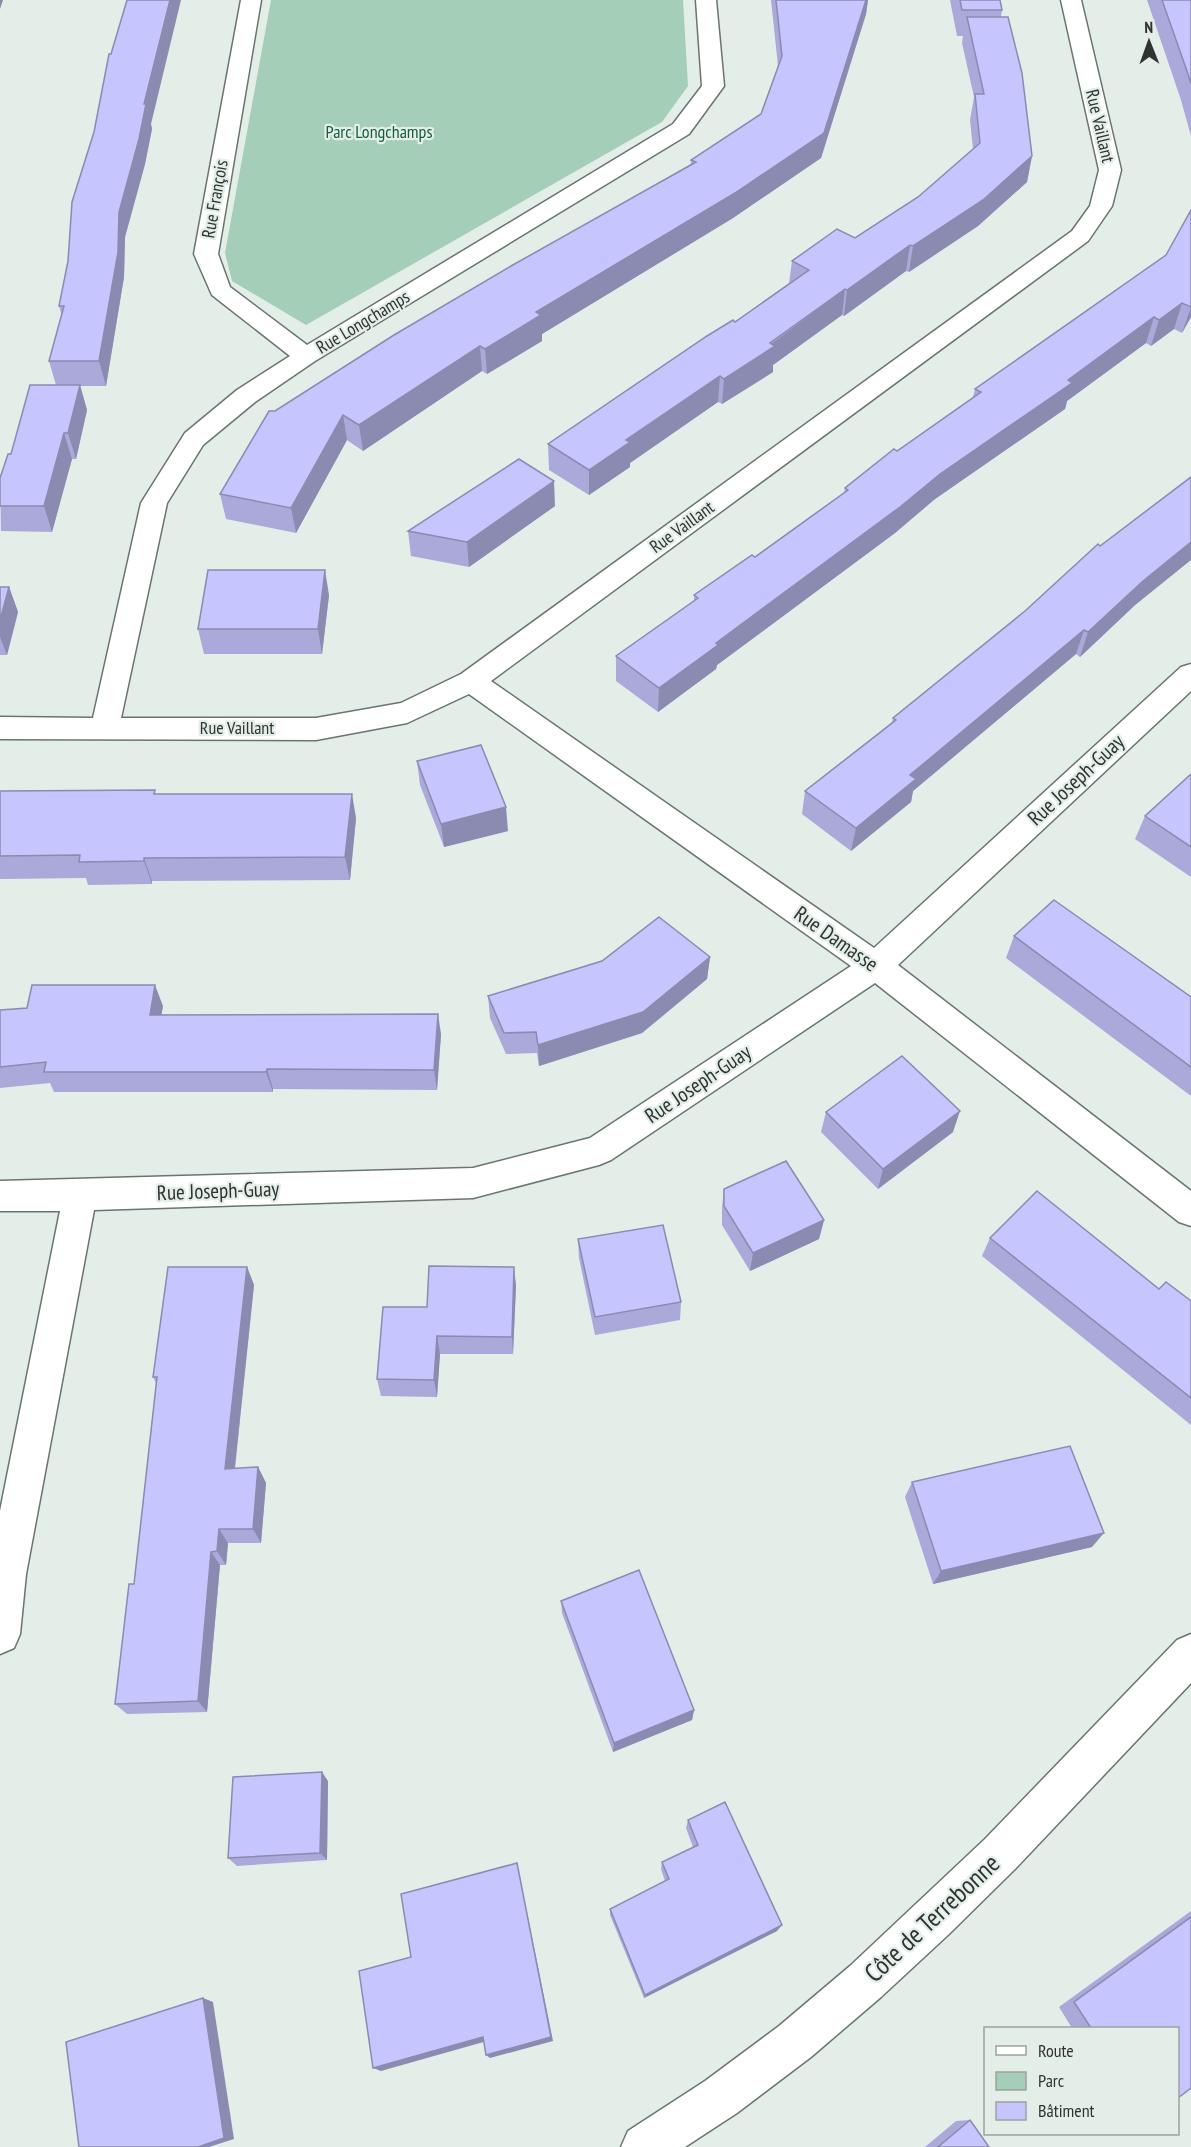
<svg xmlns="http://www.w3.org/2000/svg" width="1191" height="2147" viewBox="0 0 1191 2147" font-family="'PT Sans Narrow',sans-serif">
	<rect width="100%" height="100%" fill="#e4eee8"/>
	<polygon fill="#a4ceb8" points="271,0 683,0 688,86 662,122 306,325 232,281 225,253"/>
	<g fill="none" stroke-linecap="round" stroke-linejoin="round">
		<g stroke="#6b746f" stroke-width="3">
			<polygon id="minor" points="241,0 261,0 218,254 230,287 307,345 673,124 702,86 696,0 716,0 724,86 689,134 315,361 255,402 203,445 167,503 121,718 316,718 401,703 461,674 1072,231 1090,206 1099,170 1061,0 1081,0 1121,170 1112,206 1088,241 491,681 874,948 1181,667 1191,664 1191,691 898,965 1191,1191 1191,1226 1179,1222 875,983 611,1160 599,1165 473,1198 94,1210 26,1574 20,1634 14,1648 0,1654 0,1511 60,1211 0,1211 0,1181 473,1168 590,1138 851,966 469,694 407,723 316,740 0,739 0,717 93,718 141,503 185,433 237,390 290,356 212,295 194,254"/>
		</g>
		<g stroke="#6b746f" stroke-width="3">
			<polygon id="major" points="1191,1634 1191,1683 1015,1869 949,1934 881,1997 811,2057 737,2113 685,2147 621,2147 628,2131 705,2081 779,2026 850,1966 985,1839 1177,1640"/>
		</g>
		<use href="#minor" fill="#fff" fill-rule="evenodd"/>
		<use href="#major" fill="#fff" fill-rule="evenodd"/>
	</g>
	<g fill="#aaa9da">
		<polygon points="771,0 868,0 866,14 821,158 733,218 542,334 542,341 487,374 482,371 363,451 347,440 296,533 226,519 220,494 275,411 691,164 691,160 761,114 778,66"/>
		<polygon points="950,0 1000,0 1002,10 1001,17 1032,156 1027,182 978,226 909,272 906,271 844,316 842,315 773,365 773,372 722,404 718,402 630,463 630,467 589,495 549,470 548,444 735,322 789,283 792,261 855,238 918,197 973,149 970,120 974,97 962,43 963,36 957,36"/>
		<polygon points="1147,0 1191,0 1191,136 1181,100"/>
		<polygon points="151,124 152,129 145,164 125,237 124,277 106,386 80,386 87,410 76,459 72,459 52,532 1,531 0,478 11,454 56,385 49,361 62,316 59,306"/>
		<polygon points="1191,210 1191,317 1182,333 1174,329 1151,346 1146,343 1067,401 1065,409 935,499 895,533 717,665 716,669 658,712 616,681 616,656 694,601 694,595 755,557 844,493 845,488 973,397 975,389 1166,255"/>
		<polygon points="555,506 469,567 411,556 408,531"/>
		<polygon points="0,587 9,587 18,612 7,655 0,655"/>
		<polygon points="329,595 322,654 204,654 198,629"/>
		<polygon points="1134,606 1080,657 1076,654 913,791 911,802 851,851 802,814 805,791 892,722 893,718"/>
		<polygon points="417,761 508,831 444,847 420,785"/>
		<polygon points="1191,774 1191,877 1135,839 1145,816"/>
		<polygon points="0,791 157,794 356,818 350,880 152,881 152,884 88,885 86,878 0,879"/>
		<polygon points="1014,936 1191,997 1191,1096 1006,958"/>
		<polygon points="710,957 707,979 642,1033 539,1066 537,1053 506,1054 490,1018 488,996"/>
		<polygon points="163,1006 161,1015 441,1034 437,1090 273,1089 273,1092 54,1092 50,1083 0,1088 0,1010"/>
		<polygon points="826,1112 953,1132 878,1189 821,1132"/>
		<polygon points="724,1189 824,1220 819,1239 750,1271 722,1225 722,1208"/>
		<polygon points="990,1238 1159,1289 1191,1301 1191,1425 982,1256"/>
		<polygon points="578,1239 681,1302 680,1320 595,1335 579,1258"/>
		<polygon points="247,1267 254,1285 235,1469 258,1467 266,1483 261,1543 228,1543 226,1565 220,1565 207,1712 127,1714 115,1704 134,1584 156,1383 153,1377"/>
		<polygon points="516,1285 513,1354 440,1354 437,1397 381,1396 377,1379 427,1307"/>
		<polygon points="912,1482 1092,1547 933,1584 905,1497"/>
		<polygon points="561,1601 694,1710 692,1720 613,1752 562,1613"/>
		<polygon points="328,1781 327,1860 237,1866 228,1858"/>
		<polygon points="688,1820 777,1931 644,1998 610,1915 610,1909 665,1881 661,1869 662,1862 693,1847 686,1828"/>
		<polygon points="1191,1911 1191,2088 1178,2028 1072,2028 1059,2007"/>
		<polygon points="970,2120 989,2147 925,2147 956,2121"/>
	</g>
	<g fill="#8b8ab1">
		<polygon points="0,0 3,0 0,9"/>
		<polygon points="170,0 181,0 151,124 152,129 145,164 125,237 124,277 106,386 99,361 119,212 144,104"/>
		<polygon points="866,0 868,0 866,14 821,158 733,218 542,334 542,341 487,374 485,349 536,312 735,193"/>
		<polygon points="1032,156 1027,182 978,226 909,272 913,246"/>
		<polygon points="910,245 906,271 844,316 847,290"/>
		<polygon points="845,289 842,315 773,365 773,372 722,404 724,379"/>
		<polygon points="1182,303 1174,329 1151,346 1159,320"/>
		<polygon points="1191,307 1191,317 1182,333"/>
		<polygon points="1154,317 1146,343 1067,401 1065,409 935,499 895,533 717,665 716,669 658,712 659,688 716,643 940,474"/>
		<polygon points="480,346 482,371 363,451 359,425"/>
		<polygon points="720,376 718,402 630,463 630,467 589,495 589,470 626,440"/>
		<polygon points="80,385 87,410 76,459 68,433"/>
		<polygon points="343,415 347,440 296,533 291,508"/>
		<polygon points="64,433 72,459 52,532 44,506"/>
		<polygon points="554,481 555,506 469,567 467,542"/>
		<polygon points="1191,542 1191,560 1134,606 1080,657 1088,632 1143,581"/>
		<polygon points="325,570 329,595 322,654 318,629"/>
		<polygon points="9,587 18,612 7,655 0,637 0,620"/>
		<polygon points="1084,630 1076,654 913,791 911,802 851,851 856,828 910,775"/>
		<polygon points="352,794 356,818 350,880 345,857"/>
		<polygon points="506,807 508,831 444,847 441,824"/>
		<polygon points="144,858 152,881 152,884 144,861"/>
		<polygon points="710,957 707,979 642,1033 539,1066 538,1045"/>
		<polygon points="155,985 163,1006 158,1036 150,1015"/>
		<polygon points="438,1014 441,1034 437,1090 434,1070"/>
		<polygon points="267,1069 273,1089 273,1092 266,1072"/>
		<polygon points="960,1111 953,1132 878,1189 883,1169"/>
		<polygon points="824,1220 819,1239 750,1271 753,1253"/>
		<polygon points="247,1267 254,1285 233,1484 225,1469"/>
		<polygon points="514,1267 516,1285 513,1354 512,1337"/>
		<polygon points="437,1336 440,1354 437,1397 434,1380"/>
		<polygon points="258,1467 266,1483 261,1543 253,1529"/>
		<polygon points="219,1529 228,1543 226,1565 217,1551"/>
		<polygon points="1104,1533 1092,1547 933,1584 941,1571"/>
		<polygon points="211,1552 220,1565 207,1712 198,1701"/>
		<polygon points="694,1710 692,1720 613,1752 614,1743"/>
		<polygon points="322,1772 328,1781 327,1860 320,1853"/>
		<polygon points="517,1863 553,2041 490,2058 486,2055"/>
		<polygon points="782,1925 777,1931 644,1998 645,1995"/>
		<polygon points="203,1998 213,2002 234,2139 209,2147 198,2147"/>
		<polygon points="483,2037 487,2041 381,2071 373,2068"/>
	</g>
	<g fill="#c6c5fd" stroke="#8b8ab1" stroke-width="1.5">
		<polygon points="127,0 170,0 144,104 146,104 139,139 119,212 118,252 99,361 49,361 64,306 59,306 68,261 72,202 94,132 109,54 111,54"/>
		<polygon points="776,0 866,0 824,133 735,193 536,312 541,315 485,349 480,346 359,425 343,415 291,508 220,494 269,411 275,411 394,335 511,266 696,162 691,160 761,114 782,56"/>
		<polygon points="960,0 1000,0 1002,10 962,10"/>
		<polygon points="1162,0 1191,0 1191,84 1188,74"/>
		<polygon points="967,17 1008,17 1022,73 1032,156 983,200 913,246 910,245 847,290 845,289 770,343 775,346 724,379 720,376 626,440 630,442 589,470 548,444 707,336 733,320 735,322 809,270 792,261 837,229 855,238 918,197 980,143 975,94 984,94"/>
		<polygon points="1191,210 1191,307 1182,303 1159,320 1154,317 1068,380 1072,383 940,474 900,507 716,643 718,645 659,688 616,656 698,598 694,595 752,555 755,557 848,490 845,488 894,449 897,451 981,392 975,389 1166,255"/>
		<polygon points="30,385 80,385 68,433 64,433 44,506 0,506 0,478 8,454 11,454"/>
		<polygon points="519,459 554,481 467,542 408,531"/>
		<polygon points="1191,477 1191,542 1143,581 1088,632 1084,630 910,775 916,779 856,828 805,791 896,720 893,718 1025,611 1098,544 1100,546"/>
		<polygon points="208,570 325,570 318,629 198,629"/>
		<polygon points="0,587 9,587 0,620"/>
		<polygon points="481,745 506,807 441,824 417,761"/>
		<polygon points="1191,774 1191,847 1145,816"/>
		<polygon points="155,790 154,794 352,794 345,857 144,858 144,861 79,862 80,855 0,856 0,791"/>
		<polygon points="1054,900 1191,997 1191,1067 1014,936"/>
		<polygon points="659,917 710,957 643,1012 538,1045 536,1032 504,1033 488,996 602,961"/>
		<polygon points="32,985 155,985 150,1015 438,1014 434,1070 267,1069 266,1072 44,1072 46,1062 0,1067 0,1010 27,1008"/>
		<polygon points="902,1056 960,1111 883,1169 826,1112"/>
		<polygon points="786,1161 824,1220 753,1253 724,1206 724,1189"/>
		<polygon points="1037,1191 1159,1289 1166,1282 1191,1301 1191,1398 990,1238"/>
		<polygon points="663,1225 681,1302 595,1317 578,1239"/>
		<polygon points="429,1266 514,1267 512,1337 437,1336 434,1380 377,1379 383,1307 427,1307"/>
		<polygon points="168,1267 247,1267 225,1469 258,1467 253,1529 219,1529 217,1551 211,1552 198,1701 115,1704 129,1584 134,1584 157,1377 153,1377"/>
		<polygon points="1070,1446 1104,1533 941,1571 912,1482"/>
		<polygon points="639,1570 694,1710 614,1743 561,1601"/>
		<polygon points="322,1772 320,1853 228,1858 233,1777"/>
		<polygon points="725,1802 782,1925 645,1995 610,1909 669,1879 662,1862 698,1845 688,1820"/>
		<polygon points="517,1863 551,2037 486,2055 483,2037 373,2068 359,1971 411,1957 401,1894"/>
		<polygon points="1191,1917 1191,2088 1178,2098 1178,2028 1091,2028 1074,2002"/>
		<polygon points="203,1998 224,2138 198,2147 79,2147 66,2042"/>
		<polygon points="970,2120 989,2147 938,2147"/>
	</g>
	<g text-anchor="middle" stroke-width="4.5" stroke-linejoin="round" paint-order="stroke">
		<g font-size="18" fill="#2f3331" stroke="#e4eee8">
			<text transform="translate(1100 126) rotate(77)" y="6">Rue Vaillant</text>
			<text transform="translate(215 199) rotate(-80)" y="6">Rue François</text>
			<text transform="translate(363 322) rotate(-31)" y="6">Rue Longchamps</text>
			<text transform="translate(682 527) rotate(-36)" y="6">Rue Vaillant</text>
			<text x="237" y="734">Rue Vaillant</text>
		</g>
		<g font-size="18" fill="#115e40" stroke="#e4eee8">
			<text x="379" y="138">Parc Longchamps</text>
		</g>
		<g font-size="21" fill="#2f3331" stroke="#e4eee8">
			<text transform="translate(1076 780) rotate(-43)" y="7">Rue Joseph-Guay</text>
			<text transform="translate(836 939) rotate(35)" y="7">Rue Damasse</text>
			<text transform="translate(698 1084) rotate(-34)" y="7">Rue Joseph-Guay</text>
			<text transform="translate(218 1191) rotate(-2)" y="7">Rue Joseph-Guay</text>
		</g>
		<g font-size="26" fill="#2f3331" stroke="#e4eee8">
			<text transform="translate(932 1918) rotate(-43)" y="9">Côte de Terrebonne</text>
		</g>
	</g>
	<rect x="984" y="2027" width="195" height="108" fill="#e4eee8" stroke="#9ca39f" stroke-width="1.5"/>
	<rect x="996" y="2046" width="30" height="9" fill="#ffffff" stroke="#9ca39f" stroke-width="1.5"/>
	<text x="1038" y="2057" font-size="18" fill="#2f3331">Route</text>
	<rect x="996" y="2072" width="30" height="18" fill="#a4ceb8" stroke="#9ca39f" stroke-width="1.5"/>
	<text x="1038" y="2087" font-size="18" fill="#2f3331">Parc</text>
	<rect x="996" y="2102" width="30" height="18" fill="#c6c5fd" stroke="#9ca39f" stroke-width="1.5"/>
	<text x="1038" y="2117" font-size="18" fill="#2f3331">Bâtiment</text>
	<g transform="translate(1149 42) rotate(359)" stroke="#e4eee8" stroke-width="4.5" paint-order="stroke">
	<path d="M0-4.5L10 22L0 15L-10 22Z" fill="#2f3331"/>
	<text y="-9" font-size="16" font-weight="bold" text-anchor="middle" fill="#2f3331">N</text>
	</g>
</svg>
